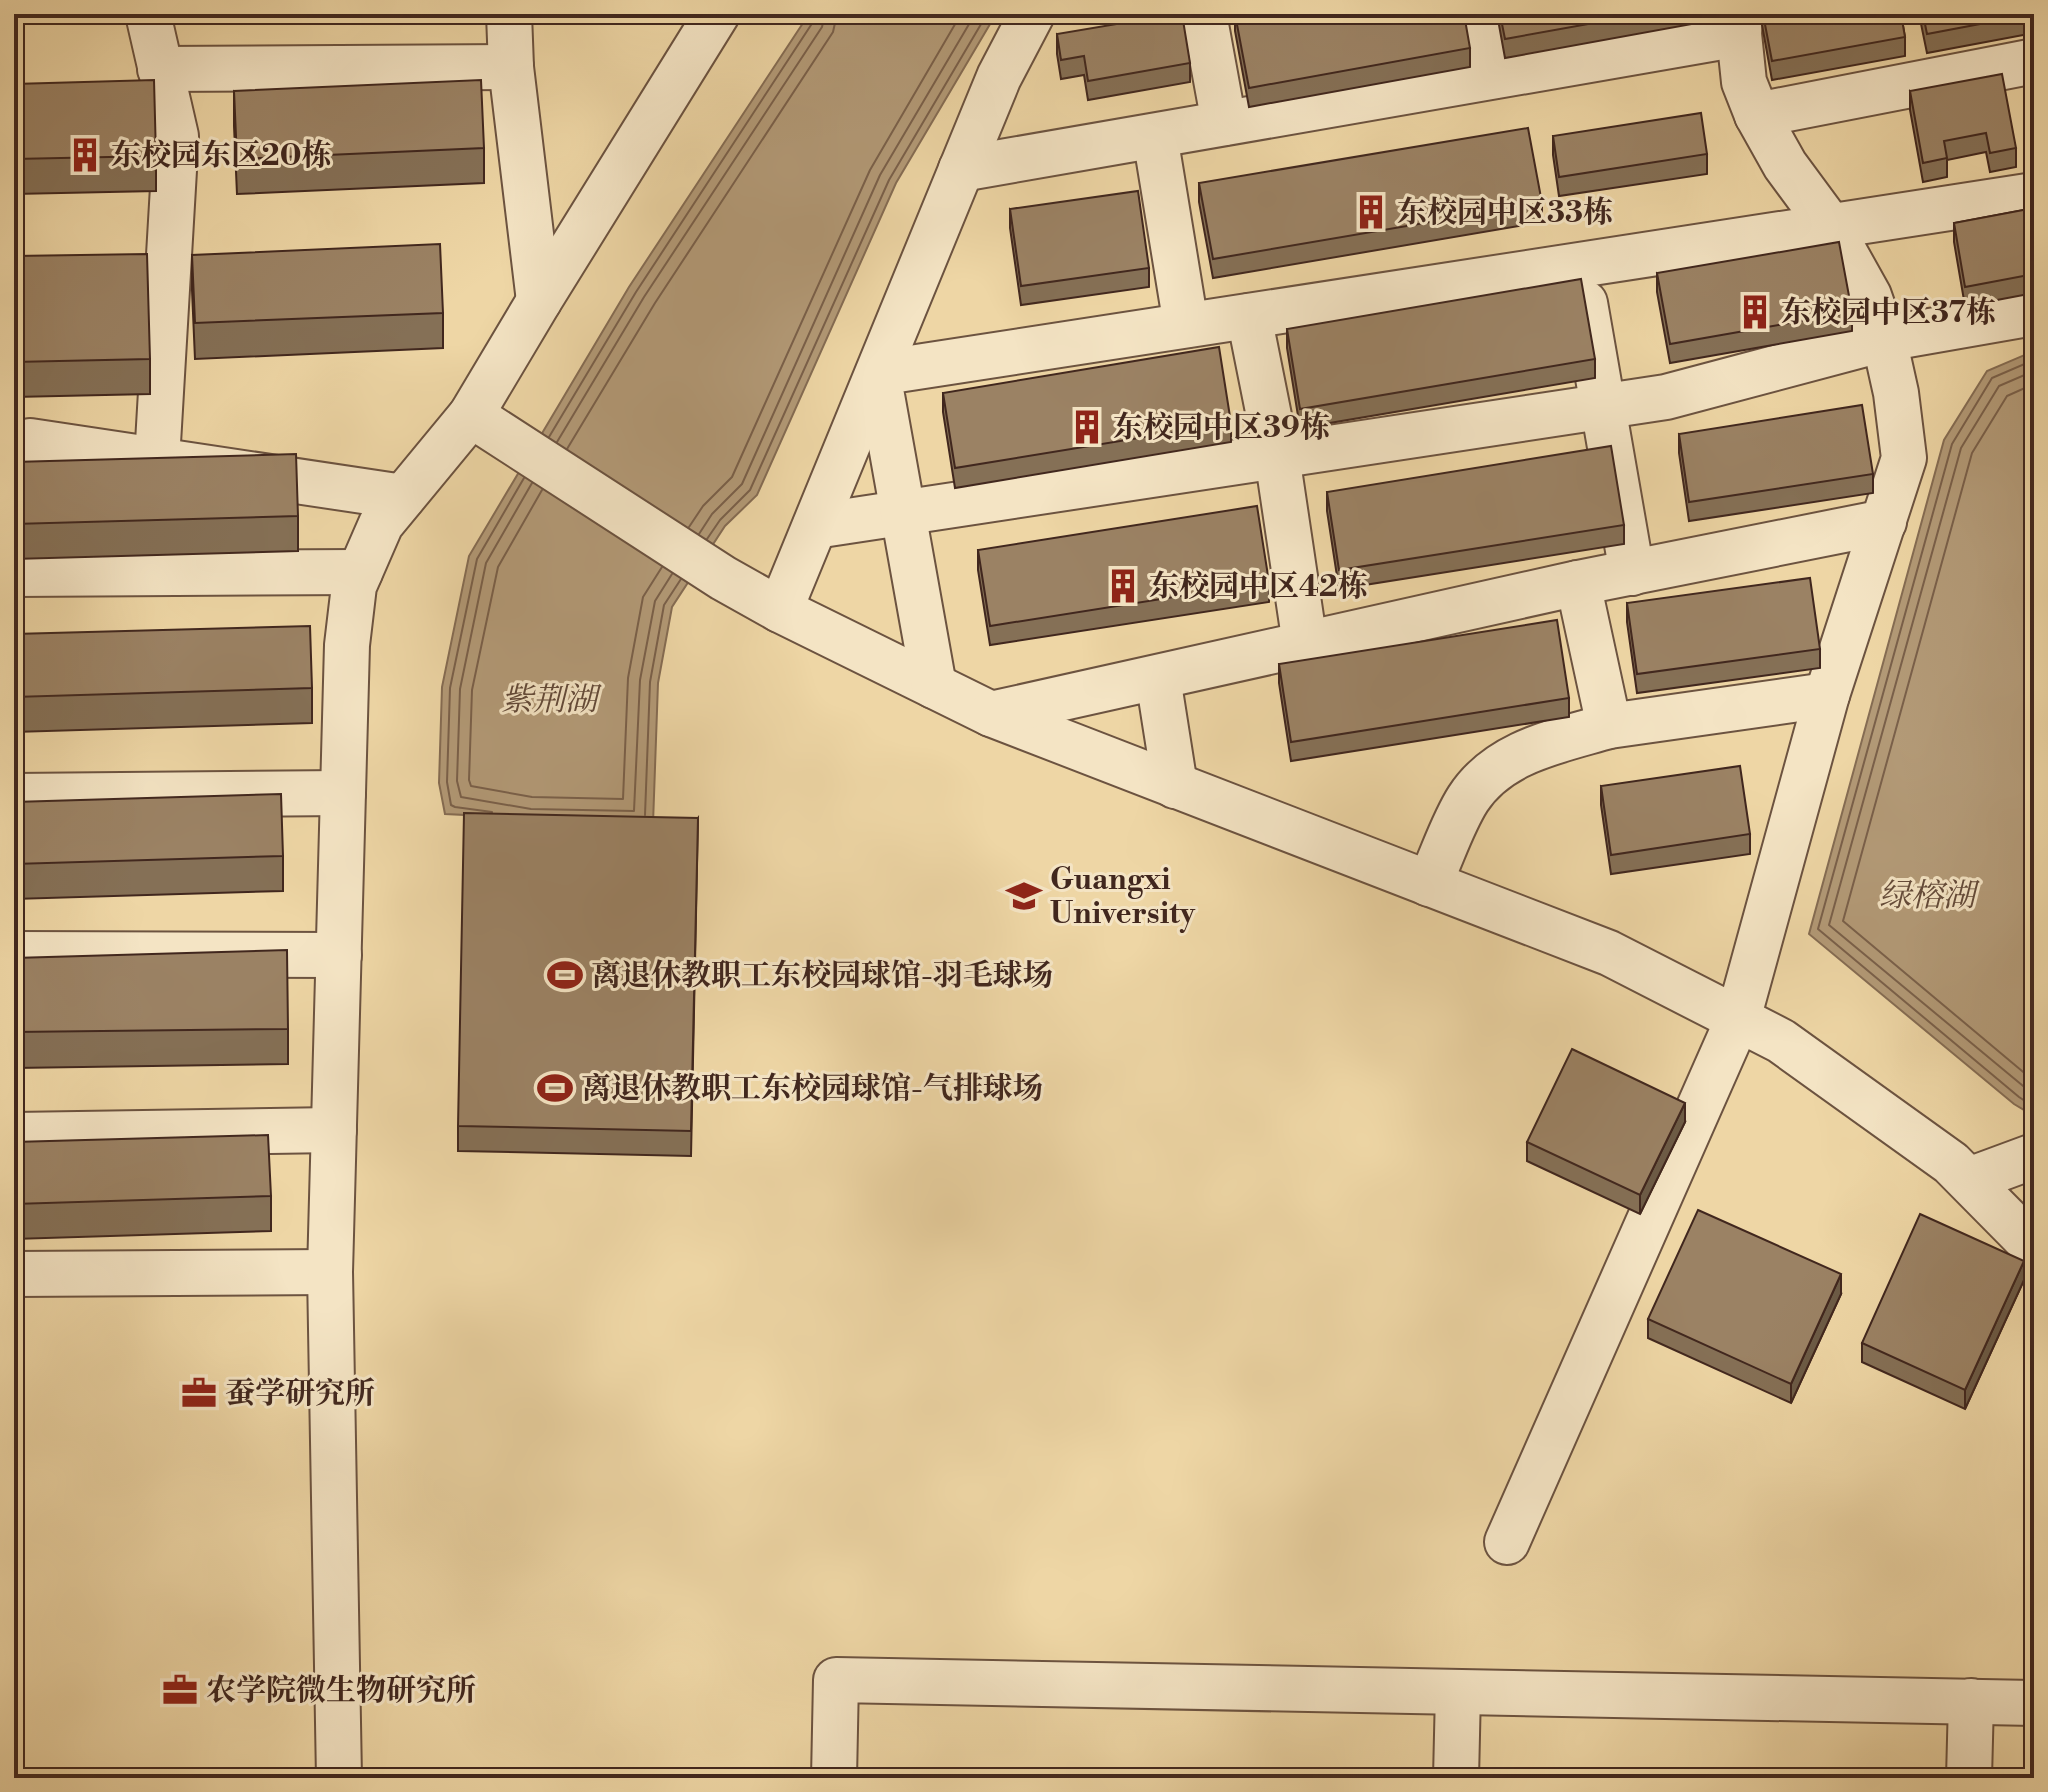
<svg xmlns="http://www.w3.org/2000/svg" width="2048" height="1792" viewBox="0 0 2048 1792" font-family="'Libre Bodoni','Noto Serif SC',serif">
	<rect width="100%" height="100%" fill="#eed6a5"/>
	<filter id="stains"><feTurbulence type="fractalNoise" baseFrequency=".0025" numOctaves="4"/><feColorMatrix values="0 0 0 0 .2 0 0 0 0 .09 0 0 0 0 .02 0 0 0 .5 -.17"/></filter>
	<radialGradient id="worn" r=".72"><stop offset=".6" stop-color="#630" stop-opacity="0"/><stop offset="1" stop-color="#630" stop-opacity=".3"/></radialGradient>
	<g fill="#b39a77" stroke="#856c53" stroke-width="2">
		<polygon points="809,14 996,14 896,183 757,495 725,526 672,607 658,683 653,824 445,814 439,783 442,687 469,556 629,287"/>
		<polygon points="2034,351 2034,1116 2014,1104 1809,934 1944,440 1987,371"/>
	</g>
	<g fill="none" stroke-linecap="round" stroke-linejoin="round">
		<g stroke="#7a604a" stroke-width="2">
			<polyline points="2034,360 1992,378 1952,444 1818,929 2019,1097 2034,1107"/>
			<polyline points="2034,371 1999,386 1961,448 1829,925 2034,1095"/>
			<polyline points="2034,384 2007,396 1972,453 1843,921 2034,1081"/>
			<polyline points="549,437 636,292 813,22 815,14"/>
			<polyline points="557,442 644,297 822,27 825,14"/>
			<polyline points="567,449 655,303 833,32 837,14"/>
			<polyline points="532,483 486,563 460,689 457,781 461,797 531,809 634,811 640,680 655,601 672,574"/>
			<polyline points="542,490 498,567 472,690 469,780 471,786 532,797 623,799 628,678 643,597 662,567"/>
			<polyline points="689,527 703,506 732,477 870,170 961,14"/>
			<polyline points="699,534 712,514 742,484 880,175 975,14"/>
			<polyline points="707,539 720,520 750,490 889,180 987,14"/>
			<polyline points="492,812 455,807 451,805 447,782 450,688 477,559 524,478"/>
			<polyline points="645,815 650,682 664,605 681,579"/>
		</g>
		<g stroke="#6c5340" stroke-width="48">
			<g id="minor">
				<polyline points="148,14 176,136 157,460"/>
				<polyline points="509,14 511,67 539,301"/>
				<polyline points="1204,14 1224,123"/>
				<polyline points="1481,14 1494,76"/>
				<polyline points="160,69 511,67"/>
				<polyline points="1757,115 2034,61"/>
				<polyline points="1155,136 1186,325"/>
				<polyline points="961,169 1739,34"/>
				<polyline points="1585,303 1632,573"/>
				<polyline points="1249,316 1277,456 1305,644"/>
				<polyline points="471,415 723,578 780,610 991,714 1609,953 1781,1041 1951,1163 2034,1247"/>
				<polyline points="14,445 30,441 403,497"/>
				<polyline points="815,526 1666,397 1884,339 2034,313"/>
				<polyline points="14,574 360,572"/>
				<polyline points="1578,583 1609,726 1827,695"/>
				<polyline points="780,610 999,77 1032,14"/>
				<polyline points="1158,678 1175,786"/>
				<polyline points="934,686 878,373 2034,195"/>
				<polyline points="991,714 1578,583 1884,522"/>
				<polyline points="14,796 343,793"/>
				<path d="M1429,884c13,-27 23,-60 39,-85 31,-48 90,-58 141,-73"/>
				<polyline points="14,954 339,955"/>
				<polyline points="14,1135 334,1130"/>
				<polyline points="1969,1180 2034,1156"/>
				<polyline points="14,1274 330,1272"/>
				<polyline points="1507,1542 1738,1019 1827,695 1904,458 1896,393 1884,339 1869,296 1830,226 1785,165 1757,115 1744,82 1739,34 1740,14"/>
				<polyline points="339,1778 330,1272 347,645 354,586 381,524 471,415 539,301 717,14"/>
				<polyline points="834,1778 836,1680 2034,1703"/>
				<polyline points="1456,1778 1458,1692"/>
				<polyline points="1969,1778 1971,1701"/>
			</g>
		</g>
		<use href="#minor" stroke="#f4e4c4" stroke-width="44"/>
	</g>
	<g fill="#857056" stroke="#41271e" stroke-width="2">
		<polygon points="551,14 607,14 551,15"/>
		<polygon points="1235,14 1470,48 1470,67 1249,107 1235,31"/>
		<polygon points="1497,14 1725,14 1725,18 1505,58"/>
		<polygon points="1760,14 1901,14 1905,37 1905,56 1772,80"/>
		<polygon points="1919,14 2034,14 2034,33 1927,53"/>
		<polygon points="1057,34 1190,63 1190,82 1088,100 1084,75 1061,79 1057,54"/>
		<polygon points="14,84 156,156 156,191 14,194"/>
		<polygon points="234,91 484,148 484,183 237,194 234,126"/>
		<polygon points="1910,91 2016,148 2016,167 1990,172 1986,152 1947,160 1947,177 1923,182 1910,110"/>
		<polygon points="1553,136 1707,154 1707,174 1559,196 1553,155"/>
		<polygon points="1199,183 1542,203 1542,222 1213,278 1199,202"/>
		<polygon points="2034,208 2034,293 1965,306 1954,242 1954,223"/>
		<polygon points="1010,209 1149,268 1149,287 1021,305 1010,228"/>
		<polygon points="192,255 443,313 443,348 195,359 192,290"/>
		<polygon points="14,256 150,359 150,394 14,397"/>
		<polygon points="1657,273 1852,312 1852,331 1670,363 1657,292"/>
		<polygon points="1287,329 1595,359 1595,378 1300,428 1287,348"/>
		<polygon points="943,393 1231,423 1231,442 955,488 943,412"/>
		<polygon points="1679,434 1873,474 1873,493 1689,521 1679,453"/>
		<polygon points="14,462 298,516 298,551 14,559"/>
		<polygon points="1327,492 1624,525 1624,544 1339,589 1327,511"/>
		<polygon points="978,550 1269,582 1269,602 990,645 978,570"/>
		<polygon points="1627,603 1820,649 1820,668 1637,693 1627,622"/>
		<polygon points="14,634 312,688 312,723 14,732"/>
		<polygon points="1279,664 1569,698 1569,717 1291,761 1279,683"/>
		<polygon points="1601,786 1750,834 1750,854 1611,874 1601,805"/>
		<polygon points="14,802 283,856 283,891 14,899"/>
		<polygon points="698,818 691,1156 458,1151 458,1126"/>
		<polygon points="14,958 288,1029 288,1064 14,1068"/>
		<polygon points="1685,1122 1640,1214 1527,1161 1527,1142"/>
		<polygon points="14,1142 271,1196 271,1231 14,1239"/>
		<polygon points="2024,1280 1965,1409 1862,1362 1862,1343"/>
		<polygon points="1841,1294 1791,1403 1648,1338 1648,1319"/>
	</g>
	<g fill="#6c5b46" stroke="#41271e" stroke-width="2">
		<polygon points="1685,1103 1685,1122 1640,1214 1640,1195"/>
		<polygon points="2024,1261 2024,1280 1965,1409 1965,1390"/>
		<polygon points="1841,1274 1841,1294 1791,1403 1791,1384"/>
	</g>
	<g fill="#9b8264" stroke="#41271e" stroke-width="2">
		<polygon points="1176,14 1182,14 1190,63 1088,81 1084,56 1061,60 1057,34"/>
		<polygon points="1235,14 1464,14 1470,48 1249,88"/>
		<polygon points="1500,14 1644,14 1505,39"/>
		<polygon points="1763,14 1901,14 1905,37 1772,61"/>
		<polygon points="1923,14 2033,14 1927,34"/>
		<polygon points="2002,74 2016,148 1990,153 1986,133 1944,141 1947,158 1923,163 1910,91"/>
		<polygon points="154,80 156,156 14,159 14,84"/>
		<polygon points="481,80 484,148 237,159 234,91"/>
		<polygon points="1701,113 1707,154 1559,177 1553,136"/>
		<polygon points="1528,128 1542,203 1213,259 1199,183"/>
		<polygon points="1138,191 1149,268 1021,286 1010,209"/>
		<polygon points="2034,208 2034,274 1965,287 1954,223"/>
		<polygon points="1839,242 1852,312 1670,344 1657,273"/>
		<polygon points="440,244 443,313 195,323 192,255"/>
		<polygon points="147,254 150,359 14,362 14,256"/>
		<polygon points="1581,279 1595,359 1300,409 1287,329"/>
		<polygon points="1219,347 1231,423 955,468 943,393"/>
		<polygon points="1862,405 1873,474 1689,502 1679,434"/>
		<polygon points="1611,446 1624,525 1339,570 1327,492"/>
		<polygon points="296,454 298,516 14,524 14,462"/>
		<polygon points="1257,506 1269,582 990,626 978,550"/>
		<polygon points="1810,578 1820,649 1637,674 1627,603"/>
		<polygon points="1557,620 1569,698 1291,742 1279,664"/>
		<polygon points="310,626 312,688 14,697 14,634"/>
		<polygon points="1740,766 1750,834 1611,855 1601,786"/>
		<polygon points="281,794 283,856 14,864 14,802"/>
		<polygon points="464,813 698,818 691,1131 458,1126"/>
		<polygon points="287,950 288,1029 14,1032 14,958"/>
		<polygon points="1572,1049 1685,1103 1640,1195 1527,1142"/>
		<polygon points="268,1135 271,1196 14,1204 14,1142"/>
		<polygon points="1698,1210 1841,1274 1791,1384 1648,1319"/>
		<polygon points="1920,1214 2024,1261 1965,1390 1862,1343"/>
	</g>
	<defs>
		<g id="building-bare" transform="scale(2.76)"><path d="M-4-6H4V6H1V3H-1V6H-4ZM-2.5-4.3h1.7v1.8h-1.7ZM.8-4.3h1.7v1.8H.8ZM-2.5-1h1.7V.8h-1.7ZM.8-1h1.7V.8H.8Z" fill="#8f2418" stroke="#f4e4c4" stroke-width="2.5" paint-order="stroke"/></g>
		<g id="university-bare" transform="scale(2.76)"><path d="M0-5L7-2L0 1L-7-2ZM-4 1L0 2.5L4 1V4Q0 6-4 4Z" fill="#8f2418" stroke="#f4e4c4" stroke-width="2.5" paint-order="stroke"/></g>
		<g id="stadium-bare" transform="scale(2.76)"><path d="M0-5a6.5 5 0 1 0 0 10a6.5 5 0 1 0 0-10ZM-3.5-1.8h7v3.6h-7Z" fill="#8f2418" stroke="#f4e4c4" stroke-width="2.5" paint-order="stroke"/></g>
		<g id="office-bare" transform="scale(2.76)"><path d="M-6-3h4V-5.5h4V-3h4V5H-6ZM-1-4.5V-3h2v-1.5ZM-6 0V1H6V0Z" fill="#8f2418" stroke="#f4e4c4" stroke-width="2.5" paint-order="stroke"/></g>
	</defs>
	<g fill-rule="evenodd">
		<use href="#building-bare" x="85" y="155"/>
		<use href="#building-bare" x="1371" y="212"/>
		<use href="#building-bare" x="1755" y="312"/>
		<use href="#building-bare" x="1087" y="427"/>
		<use href="#building-bare" x="1123" y="586"/>
		<use href="#university-bare" x="1024" y="896"/>
		<use href="#stadium-bare" x="565" y="975"/>
		<use href="#stadium-bare" x="555" y="1088"/>
		<use href="#office-bare" x="199" y="1393"/>
		<use href="#office-bare" x="180" y="1690"/>
	</g>
	<g text-anchor="middle" stroke-width="6" stroke-linejoin="round" paint-order="stroke">
		<g font-size="30" font-weight="bold" fill="#41271e" stroke="#f4e4c4" text-anchor="start">
			<text x="111" y="165">东校园东区20栋</text>
			<text x="1397" y="222">东校园中区33栋</text>
			<text x="1781" y="322">东校园中区37栋</text>
			<text x="1113" y="437">东校园中区39栋</text>
			<text x="1149" y="596">东校园中区42栋</text>
			<text x="1050" y="889">Guangxi<tspan x="1050" dy="34">University</tspan></text>
			<text x="591" y="985">离退休教职工东校园球馆-羽毛球场</text>
			<text x="581" y="1098">离退休教职工东校园球馆-气排球场</text>
			<text x="225" y="1403">蚕学研究所</text>
			<text x="206" y="1700">农学院微生物研究所</text>
		</g>
		<g font-size="32" font-style="italic" fill="#634a39" stroke="#f4e4c4">
			<text x="549" y="710">紫荆湖</text>
			<text x="1927" y="906">绿榕湖</text>
		</g>
	</g>
	<rect width="2048" height="1792" fill="none" stroke="#eed6a5" stroke-width="48"/>
	<rect x="16" y="16" width="2016" height="1760" fill="none" stroke="#41271e" stroke-width="4"/>
	<rect x="24" y="24" width="2000" height="1744" fill="none" stroke="#41271e" stroke-width="2"/>
	<rect width="100%" height="100%" filter="url(#stains)"/>
	<rect width="100%" height="100%" fill="url(#worn)"/>
</svg>
